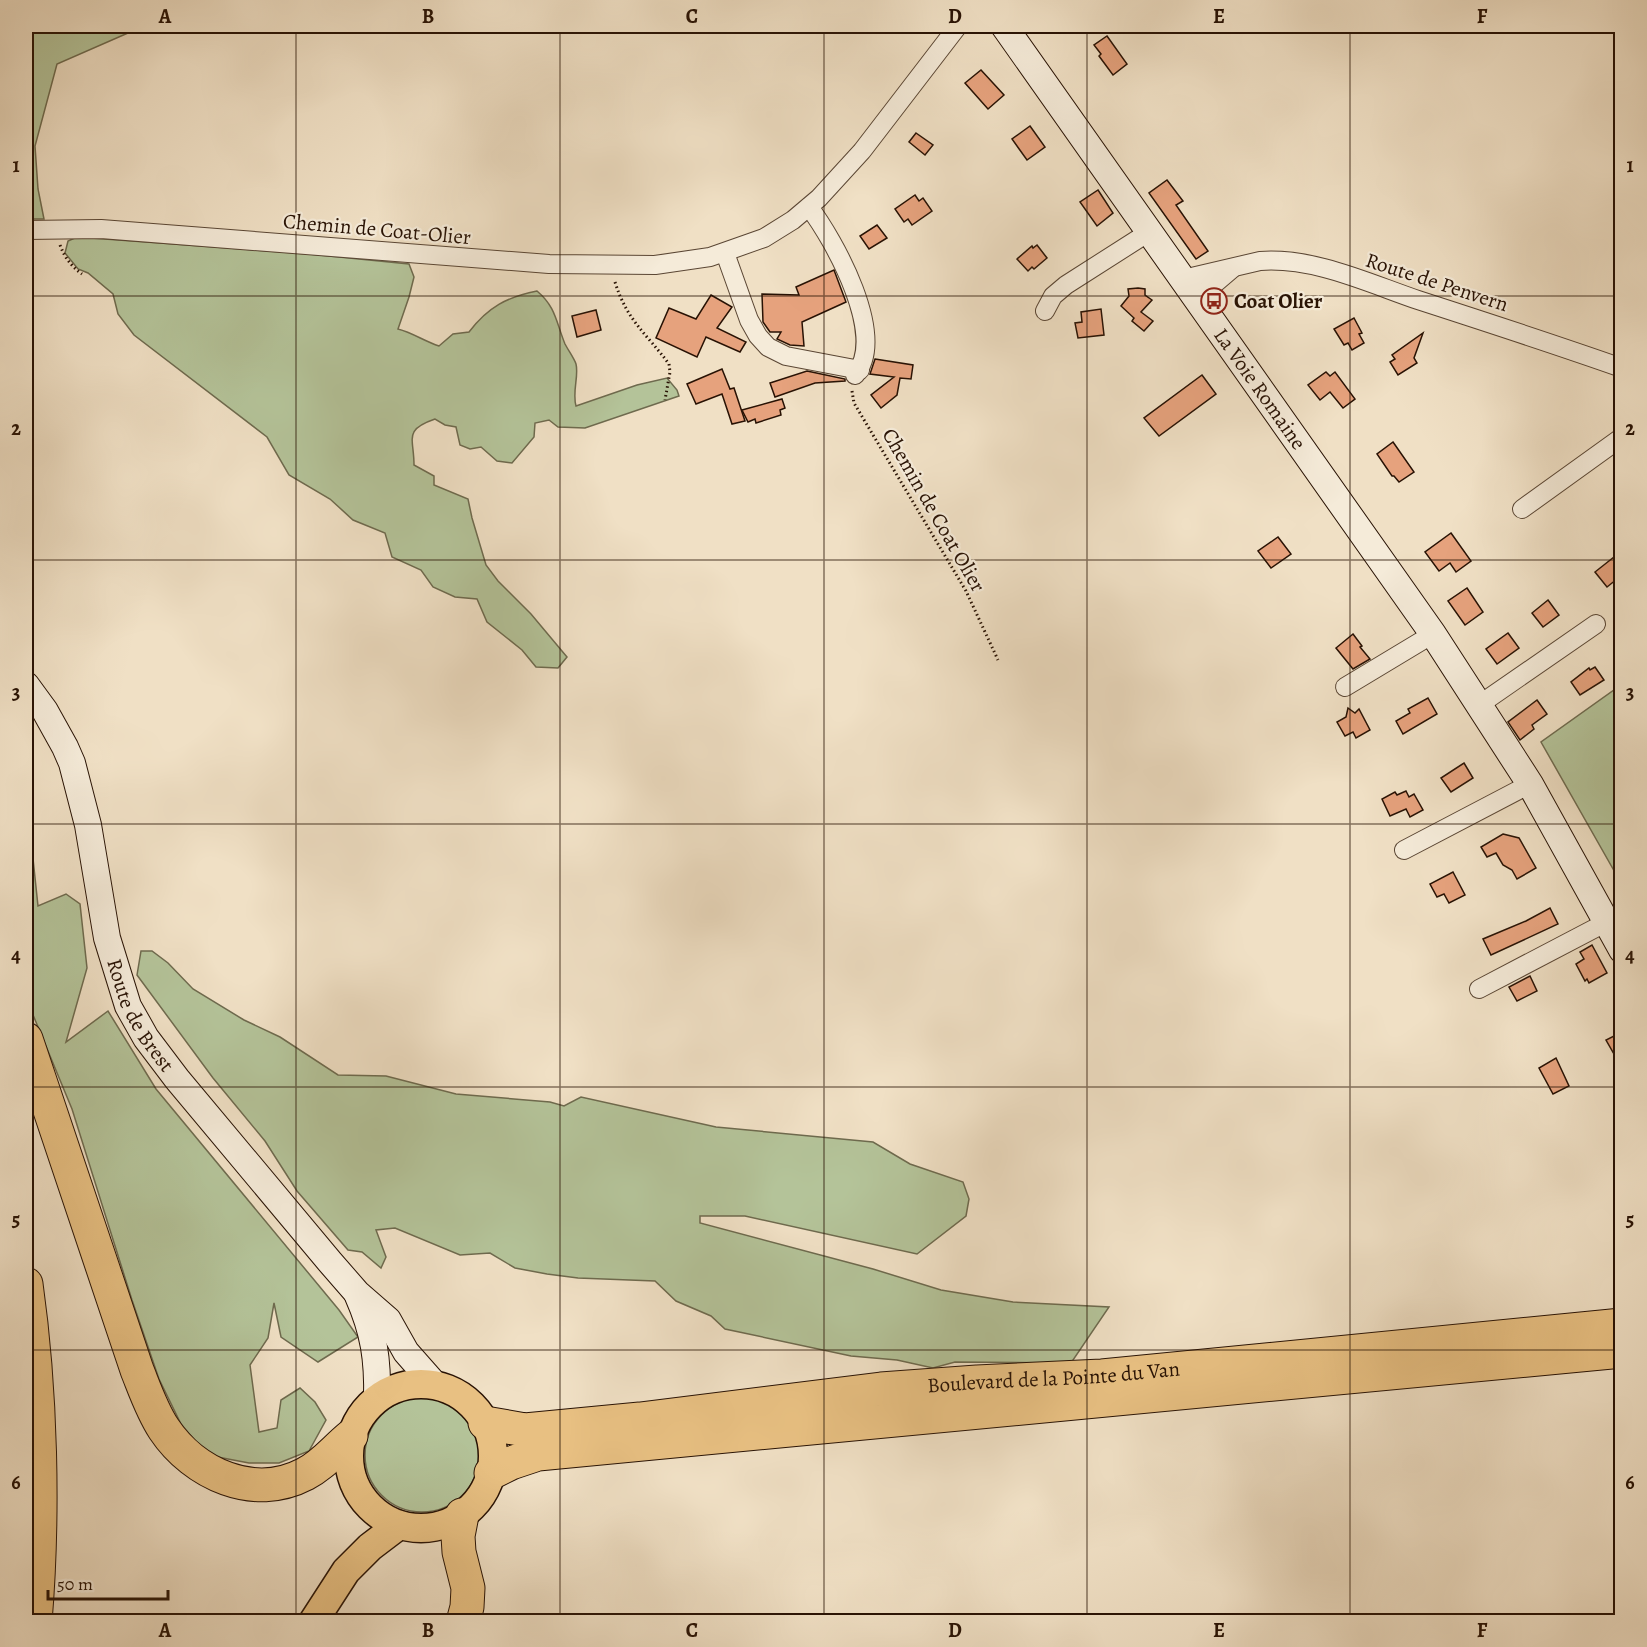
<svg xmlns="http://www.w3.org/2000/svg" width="1647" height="1647" viewBox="0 0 1647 1647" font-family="Alegreya,serif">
	<rect width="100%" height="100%" fill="#f0e0c5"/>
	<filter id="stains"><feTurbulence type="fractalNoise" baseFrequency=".00333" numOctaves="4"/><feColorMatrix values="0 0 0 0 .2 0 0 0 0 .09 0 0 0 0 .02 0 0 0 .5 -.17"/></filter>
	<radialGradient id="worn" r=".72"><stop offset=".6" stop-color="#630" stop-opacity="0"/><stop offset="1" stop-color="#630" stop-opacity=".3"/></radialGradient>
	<g fill="#b4c399" stroke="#6e6a4e" stroke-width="1.5">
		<polygon points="26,26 144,26 57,64 35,146 38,189 44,219 26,219"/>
		<path d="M77,237l232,17 100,10 5,13 -5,20 -11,32c15,4 26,12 41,17l14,-12 16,-2c19,-25 38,-35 68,-41 19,16 19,31 28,53 3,6 9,14 11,20 3,12 -4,28 0,42l61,-21 30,-7 10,12 2,6 -94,32 -27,-1 -9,-7 -14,3 -1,14 -22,26 -15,-2 -16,-14 -11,2 -10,-4 -4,-18 -11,-2 -10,-6c-32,11 -21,19 -21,46l20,11v9l34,14 4,19 14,47 12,16 33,33 36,43 -9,11 -22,-1 -14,-17 -35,-28 -10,-23 -22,-2 -22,-10 -12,-17 -29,-13 -7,-24 -32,-13 -23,-21 -41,-24 -22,-38 -133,-102 -16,-21 -5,-20 -25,-21 -10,-4 -13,-16 3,-12z"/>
		<polygon points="1621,685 1621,883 1541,742"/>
		<polygon points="26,842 32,849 38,906 66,894 80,904 87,968 66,1042 108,1011 156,1089 339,1310 358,1337 318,1362 281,1337 274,1303 268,1338 250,1365 259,1432 277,1428 281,1400 300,1388 315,1402 326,1420 309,1451 279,1463 249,1463 207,1455 181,1424 159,1379 132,1300 72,1109 26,998"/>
		<polygon points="141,951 152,951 168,963 193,989 244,1020 280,1037 338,1075 386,1076 456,1094 550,1102 564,1106 581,1097 716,1127 873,1142 910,1164 963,1182 969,1199 966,1216 917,1254 745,1216 700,1216 700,1223 873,1269 941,1290 1013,1302 1109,1307 1071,1363 955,1362 933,1368 897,1360 851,1356 725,1329 711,1316 676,1301 655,1281 578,1278 547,1274 515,1268 490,1253 460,1255 395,1228 376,1230 386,1257 381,1268 362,1252 348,1250 297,1191 265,1141 213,1078 137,975"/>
		<circle cx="422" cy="1455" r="57"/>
	</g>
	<g fill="#e6a27d" stroke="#281204" stroke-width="1.5">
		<polygon points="1107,36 1127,64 1113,75 1099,56 1101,54 1094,45"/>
		<polygon points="981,70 1004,95 988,109 965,83"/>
		<polygon points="1030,126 1045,147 1027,160 1012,139"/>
		<polygon points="916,133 933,145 925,155 909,142"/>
		<polygon points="1167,180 1183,201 1176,205 1208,251 1196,259 1149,193"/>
		<polygon points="1098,190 1113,213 1097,226 1080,202"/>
		<polygon points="915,195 919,201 923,198 932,211 912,225 908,219 904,222 895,209"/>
		<polygon points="877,225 887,238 869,249 860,236"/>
		<polygon points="1037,245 1047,258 1034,269 1032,267 1028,271 1017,259 1032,246 1033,248"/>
		<polygon points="834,270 846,302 802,322 804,346 790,345 777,339 781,332 770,332 763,322 762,294 799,295 796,287"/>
		<polygon points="1138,288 1145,289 1145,295 1152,300 1141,312 1153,321 1144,331 1132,321 1134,318 1121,306 1129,296 1128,289"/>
		<polygon points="711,295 732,307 717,328 746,342 740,352 706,337 697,357 656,338 669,308 696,319"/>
		<polygon points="1101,309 1104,335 1078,338 1075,323 1082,322 1081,312"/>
		<polygon points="596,310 601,330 577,337 572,316"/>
		<polygon points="1354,318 1362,333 1359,334 1364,343 1352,350 1348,343 1344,345 1334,329"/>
		<polygon points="1423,333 1414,358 1417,363 1398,375 1390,362 1395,359 1392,355"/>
		<polygon points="875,359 913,365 911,379 900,378 897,395 881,408 871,395 894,377 870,374"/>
		<polygon points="722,369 730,389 734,388 745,421 732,424 722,394 696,404 687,384"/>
		<polygon points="807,371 845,379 845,381 815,383 775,397 770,383"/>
		<polygon points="1326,372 1330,376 1335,372 1355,399 1343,408 1330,392 1320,400 1308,385"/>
		<polygon points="1202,375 1216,394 1159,436 1144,418"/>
		<polygon points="782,399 785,408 780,410 781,415 756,423 755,419 748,422 742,410"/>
		<polygon points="1393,442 1414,472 1399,482 1394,476 1392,476 1377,454"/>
		<polygon points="1451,533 1471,561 1456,572 1450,563 1439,571 1425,552"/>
		<polygon points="1278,537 1291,554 1271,568 1258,551"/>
		<polygon points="1614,557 1622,567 1622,575 1607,587 1595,572"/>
		<polygon points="1467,588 1483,612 1465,625 1448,601"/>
		<polygon points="1548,600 1559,615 1543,627 1532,613"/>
		<polygon points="1508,633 1519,648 1497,664 1486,649"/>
		<polygon points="1353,634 1362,646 1360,647 1370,659 1353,669 1336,648"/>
		<polygon points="1595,667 1604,680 1580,695 1571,682 1589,668 1590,670"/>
		<polygon points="1428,698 1437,714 1403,734 1396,721 1410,713 1408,709"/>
		<polygon points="1537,700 1547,714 1532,725 1534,729 1520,740 1508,722"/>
		<polygon points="1348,708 1355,713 1359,709 1370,730 1356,738 1353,732 1345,736 1337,722 1346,717"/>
		<polygon points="1464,763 1473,778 1451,792 1441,778"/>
		<polygon points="1406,791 1409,797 1414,794 1423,810 1410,817 1406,809 1390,816 1382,799 1395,792 1397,795"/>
		<polygon points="1503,834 1519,838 1536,868 1517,879 1512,870 1503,865 1496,853 1487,857 1481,847"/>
		<polygon points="1453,872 1465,895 1449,903 1444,894 1437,897 1430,884"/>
		<polygon points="1550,908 1558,924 1491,955 1483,939 1526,921"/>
		<polygon points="1592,945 1607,973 1589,983 1587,979 1585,981 1576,964 1584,959 1580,952"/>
		<polygon points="1530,976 1537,991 1517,1001 1509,987"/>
		<polygon points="1622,1032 1622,1068 1606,1040"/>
		<polygon points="1556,1058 1569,1086 1553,1094 1539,1068"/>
	</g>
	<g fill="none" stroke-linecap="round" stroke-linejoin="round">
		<g stroke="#5a4634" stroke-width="20">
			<g id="street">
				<path d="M809,207c25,33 79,129 46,168"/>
				<polyline points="26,230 101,229 549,264 655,265 710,257 764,238 793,220 819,198 862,151 958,26"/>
				<polyline points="725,253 749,320 758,336 768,347 786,356 860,370"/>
				<path d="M1183,279l77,-18c54,-4 108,22 158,39 68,22 136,44 204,68"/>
				<polyline points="1198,298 1232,269"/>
				<polyline points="1045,311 1053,296 1066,285 1149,232"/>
				<polyline points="1522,509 1622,437"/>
				<polyline points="1345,687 1433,634"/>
				<polyline points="1479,705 1596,624"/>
				<polyline points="1404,850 1530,784"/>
				<polyline points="1479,989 1607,922"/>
			</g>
		</g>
		<g stroke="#281204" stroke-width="28">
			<g id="secondary">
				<path id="s1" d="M1004,26l429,608 97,150 92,166"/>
				<path id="s2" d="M26,685l19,26 20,36 7,16 16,62 19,113 21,68 18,32 31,41 153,183 27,31 31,27 18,32 30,34"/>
				<path d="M358,1296c16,36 20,64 19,103"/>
			</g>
		</g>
		<g stroke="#281204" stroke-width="31">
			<g id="primary">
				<circle cx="421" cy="1456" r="72"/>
				<polyline points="313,1622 346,1571 370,1547 399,1525"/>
			</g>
		</g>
		<g stroke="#281204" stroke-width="35">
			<g id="highway">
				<path d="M26,1039l111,331c8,20 15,41 27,59 30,45 90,72 141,45 18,-9 30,-25 46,-38"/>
				<path d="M26,1284c15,106 18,230 9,338"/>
				<path id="s3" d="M485,1423l40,7 115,-11 241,-30 96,-7 125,-6 520,-51"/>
				<polyline points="491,1473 511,1463 538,1454 1622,1351"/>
				<polyline points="462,1515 458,1536 459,1552 468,1588 467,1607 463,1622"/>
			</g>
		</g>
		<g stroke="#281204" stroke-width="3" stroke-dasharray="1.5 3" stroke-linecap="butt">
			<path d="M60,245c5,13 11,21 22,29"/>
			<path d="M615,282c12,39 32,52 54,82l1,8 -5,28"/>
			<polyline points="852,391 854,403 966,591 998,660"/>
		</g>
		<use href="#street" stroke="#f5ebd9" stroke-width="18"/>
		<use href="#secondary" stroke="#f5ebd9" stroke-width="26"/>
		<use href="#primary" stroke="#e8c082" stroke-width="28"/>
		<use href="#highway" stroke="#e8c082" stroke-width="33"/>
	</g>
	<path fill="none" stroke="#281204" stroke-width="1.5" stroke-opacity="0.55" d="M296,26v1596M560,26v1596M824,26v1596M1087,26v1596M1350,26v1596M26,296h1596M26,560h1596M26,824h1596M26,1087h1596M26,1350h1596"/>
	<defs>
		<g id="bus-ring" transform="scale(1.35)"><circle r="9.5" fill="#f5ebd9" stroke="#8f2418" stroke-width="1.5"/><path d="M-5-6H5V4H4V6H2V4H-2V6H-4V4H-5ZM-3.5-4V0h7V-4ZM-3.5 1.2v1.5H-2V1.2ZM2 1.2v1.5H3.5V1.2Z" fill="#8f2418"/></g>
	</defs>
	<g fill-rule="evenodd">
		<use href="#bus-ring" x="1214" y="301"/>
	</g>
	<g text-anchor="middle" stroke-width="4.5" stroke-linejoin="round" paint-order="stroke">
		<g font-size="21" fill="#281204" stroke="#f5ebd9">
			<text transform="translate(377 229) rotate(5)" y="7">Chemin de Coat-Olier</text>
			<text transform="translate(1437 282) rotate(18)" y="7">Route de Penvern</text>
			<text dy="7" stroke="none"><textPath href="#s1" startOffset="444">La Voie Romaine</textPath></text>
			<text transform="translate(934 510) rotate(60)" y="7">Chemin de Coat Olier</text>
			<text dy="7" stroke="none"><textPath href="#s2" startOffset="354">Route de Brest</textPath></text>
			<text dy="7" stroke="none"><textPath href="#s3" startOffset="572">Boulevard de la Pointe du Van</textPath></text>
		</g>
		<g font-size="21" font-weight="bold" fill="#281204" stroke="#f5ebd9" text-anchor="start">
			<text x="1234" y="308">Coat Olier</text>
		</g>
	</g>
	<rect width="1647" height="1647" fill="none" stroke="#f0e0c5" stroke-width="66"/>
	<path d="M48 1590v9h120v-9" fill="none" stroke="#281204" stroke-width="3"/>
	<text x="57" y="1590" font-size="18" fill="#281204" stroke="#f5ebd9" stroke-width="4.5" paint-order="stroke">50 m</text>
	<rect x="33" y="33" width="1581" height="1581" fill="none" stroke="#281204" stroke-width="2"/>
	<g font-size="20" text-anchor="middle" font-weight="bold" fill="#281204">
		<text x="165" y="23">A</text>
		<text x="428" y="23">B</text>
		<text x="692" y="23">C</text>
		<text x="955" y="23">D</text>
		<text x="1219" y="23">E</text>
		<text x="1482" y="23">F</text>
		<text x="16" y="172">1</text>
		<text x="1630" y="172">1</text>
		<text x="16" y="435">2</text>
		<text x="1630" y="435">2</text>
		<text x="16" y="699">3</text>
		<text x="1630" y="699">3</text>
		<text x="16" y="962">4</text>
		<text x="1630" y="962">4</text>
		<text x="16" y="1226">5</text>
		<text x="1630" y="1226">5</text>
		<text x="16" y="1489">6</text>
		<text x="1630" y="1489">6</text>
		<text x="165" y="1637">A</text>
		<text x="428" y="1637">B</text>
		<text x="692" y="1637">C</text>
		<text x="955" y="1637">D</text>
		<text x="1219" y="1637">E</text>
		<text x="1482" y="1637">F</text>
	</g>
	<rect width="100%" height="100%" filter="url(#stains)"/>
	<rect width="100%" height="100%" fill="url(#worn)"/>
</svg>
